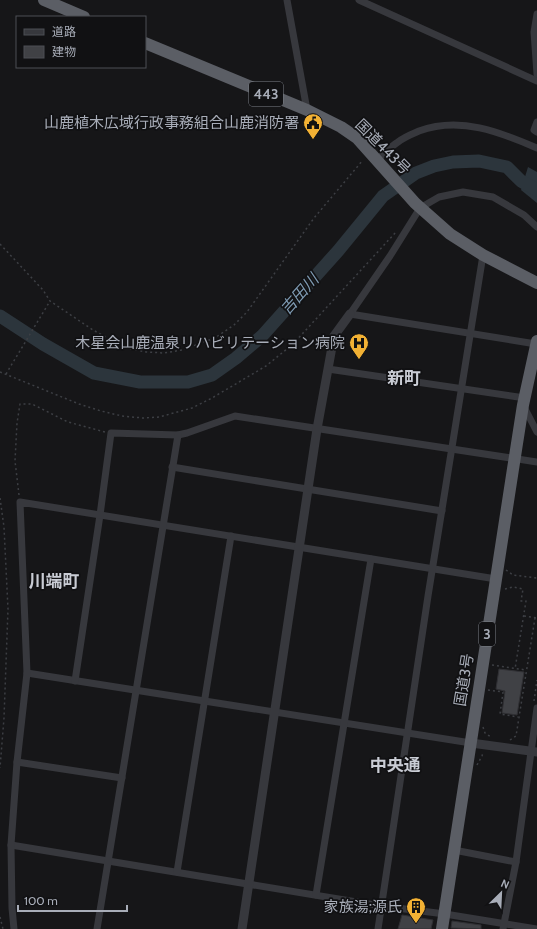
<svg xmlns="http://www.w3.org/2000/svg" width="537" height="929" viewBox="0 0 537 929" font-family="Cabin,'Noto Sans JP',sans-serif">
	<rect width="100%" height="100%" fill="#161618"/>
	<polygon fill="#2c353c" points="528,167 537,172 537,203 521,190"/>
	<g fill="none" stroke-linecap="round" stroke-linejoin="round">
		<polyline stroke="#2c353c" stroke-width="13" points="0,316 43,344 94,373 140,382 188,382 212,375 236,358 262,336 338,251 383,196 416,173 434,166 453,162 479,161 507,167 521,181 537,190"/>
	</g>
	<g fill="#404145" stroke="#303034">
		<polygon points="499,669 524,672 517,715 502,713 505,691 496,689"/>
		<polygon points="402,915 433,920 431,929 398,929"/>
		<polygon points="452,921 481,925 481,929 451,928"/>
	</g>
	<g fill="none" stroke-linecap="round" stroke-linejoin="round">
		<g stroke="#3d3f44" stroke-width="1.5" stroke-dasharray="2 3" stroke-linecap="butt">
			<polyline points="0,244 43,290 50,301 93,330 126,348 146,352 164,353 182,350 215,338 234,325 247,312 314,218 363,160"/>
			<polyline points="0,372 79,404 101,411 122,416 143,418 159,417 192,408 212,398 266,366 293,344 396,232"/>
			<polyline points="6,374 50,301"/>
			<polyline points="19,495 15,461 17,423 20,404 32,404 68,422 105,432"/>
			<polyline points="0,498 4,527 8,609 4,718 0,768"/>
			<polyline points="506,570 513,575 537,578"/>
			<polyline points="505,589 513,587 523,589 521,601 526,601 515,669"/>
			<polyline points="524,616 537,618"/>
			<polyline points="492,665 526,670"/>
			<polyline points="488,690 503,692 500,714 518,717"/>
			<polyline points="534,701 537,680"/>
			<polyline points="483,727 485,733 491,737"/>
			<polyline points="510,740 516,736 535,618"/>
			<polyline points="477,765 482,756 483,752"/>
			<polyline points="0,917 3,929"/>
		</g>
		<g stroke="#37383d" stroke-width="7">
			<polyline points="287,0 307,110"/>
			<polyline points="359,0 537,81"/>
			<polyline points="537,14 534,32 537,74"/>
			<polyline points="537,122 534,130 537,132"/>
			<path d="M377,160c7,-6 13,-13 21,-18 6,-5 14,-8 21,-11 41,-15 81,1 118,17"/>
			<polyline points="536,344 350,314 390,256 420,208 439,197 463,192 493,197 524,215 537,227"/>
			<polyline points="328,369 525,398"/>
			<polyline points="523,405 537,432"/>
			<polyline points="172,467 442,511"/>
			<polyline points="27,673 471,743"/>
			<polyline points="75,681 100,515 111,433 178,435 187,433 235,416 537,462"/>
			<polyline points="17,762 122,778"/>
			<polyline points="11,845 381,906 445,914 537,929"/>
			<polyline points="454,850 516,862"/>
			<polyline points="177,872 231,536"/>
			<polyline points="316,895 371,559"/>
			<polyline points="14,929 12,908 11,845 17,762 27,673 20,502 496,579"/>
			<polyline points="97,929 178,435"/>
			<polyline points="378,929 428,596 483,255"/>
			<polyline points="503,929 516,862 537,708"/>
		</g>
		<g stroke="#37383d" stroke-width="9">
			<polyline points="471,743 537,752"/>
			<polyline points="242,929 317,429 334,336 350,314"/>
		</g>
		<g stroke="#5b5e65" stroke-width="12">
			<polyline points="44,0 84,17"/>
			<polyline points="145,43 307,110 341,127 357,138 415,203 450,234 483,255 537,283"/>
			<polyline points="442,929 513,469 523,405 537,341"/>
		</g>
	</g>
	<defs>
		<g id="civic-pin" transform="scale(1)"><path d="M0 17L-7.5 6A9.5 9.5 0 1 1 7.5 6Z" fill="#f2b134" stroke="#111113"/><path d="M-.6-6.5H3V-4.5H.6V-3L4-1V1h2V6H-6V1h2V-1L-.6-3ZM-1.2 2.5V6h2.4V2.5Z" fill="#111"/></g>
		<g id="hospital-pin" transform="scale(1)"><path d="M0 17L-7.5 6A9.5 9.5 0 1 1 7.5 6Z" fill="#f2b134" stroke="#111113"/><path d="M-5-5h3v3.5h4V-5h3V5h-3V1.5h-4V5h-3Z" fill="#111"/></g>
		<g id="building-pin" transform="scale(1)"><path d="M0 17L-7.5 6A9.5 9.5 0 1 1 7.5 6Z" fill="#f2b134" stroke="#111113"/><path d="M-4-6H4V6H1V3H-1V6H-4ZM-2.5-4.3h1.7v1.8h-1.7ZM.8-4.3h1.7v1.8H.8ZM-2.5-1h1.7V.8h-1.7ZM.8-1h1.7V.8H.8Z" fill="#111"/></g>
	</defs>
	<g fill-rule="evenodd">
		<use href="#civic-pin" x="313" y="123"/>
		<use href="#hospital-pin" x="359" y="343"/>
		<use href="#building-pin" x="416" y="907"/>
	</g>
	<g text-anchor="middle" stroke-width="3.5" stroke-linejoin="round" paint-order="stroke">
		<g fill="#111113" stroke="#7b7e86" stroke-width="1">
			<rect x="249" y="82" width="34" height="24" rx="3"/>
			<rect x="479" y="622" width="16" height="24" rx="3"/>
		</g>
		<g font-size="14" font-weight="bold" fill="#a8adb8">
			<text x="266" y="99">443</text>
			<text x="487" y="639">3</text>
		</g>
		<g font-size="15" fill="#a8adb8" stroke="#111113" text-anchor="end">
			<text x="299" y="128">山鹿植木広域行政事務組合山鹿消防署</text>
			<text x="345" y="348">木星会山鹿温泉リハビリテーション病院</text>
			<text x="402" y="912">家族湯;源氏</text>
		</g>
		<g font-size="15" fill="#a8adb8" stroke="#111113">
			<text transform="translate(383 147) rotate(45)" y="5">国道443号</text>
			<text transform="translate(464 680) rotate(-81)" y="5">国道3号</text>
		</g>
		<g font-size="16" font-style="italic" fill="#7f9bb3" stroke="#111113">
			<text transform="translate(299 294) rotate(-48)" y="6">吉田川</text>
		</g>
		<g font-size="17" font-weight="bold" fill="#c9ccd4" stroke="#111113">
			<text x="404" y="384">新町</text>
			<text x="54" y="587">川端町</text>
			<text x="395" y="771">中央通</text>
		</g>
	</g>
	<rect x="16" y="16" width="130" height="52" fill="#111113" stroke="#4d4f55"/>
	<rect x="24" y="29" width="20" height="6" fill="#37383d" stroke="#4d4f55"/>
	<text x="52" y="36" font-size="12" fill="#a8adb8">道路</text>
	<rect x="24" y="46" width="20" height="12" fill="#404145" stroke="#4d4f55"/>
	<text x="52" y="56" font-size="12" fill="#a8adb8">建物</text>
	<g transform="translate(501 893) rotate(24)" stroke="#111113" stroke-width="3" paint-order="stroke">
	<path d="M0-3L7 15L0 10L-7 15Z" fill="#a8adb8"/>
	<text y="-6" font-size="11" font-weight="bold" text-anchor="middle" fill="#a8adb8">N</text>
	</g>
	<path d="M18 905v6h109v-6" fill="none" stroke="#a8adb8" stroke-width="2"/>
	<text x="24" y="905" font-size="12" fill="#a8adb8" stroke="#111113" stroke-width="3" paint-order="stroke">100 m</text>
</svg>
